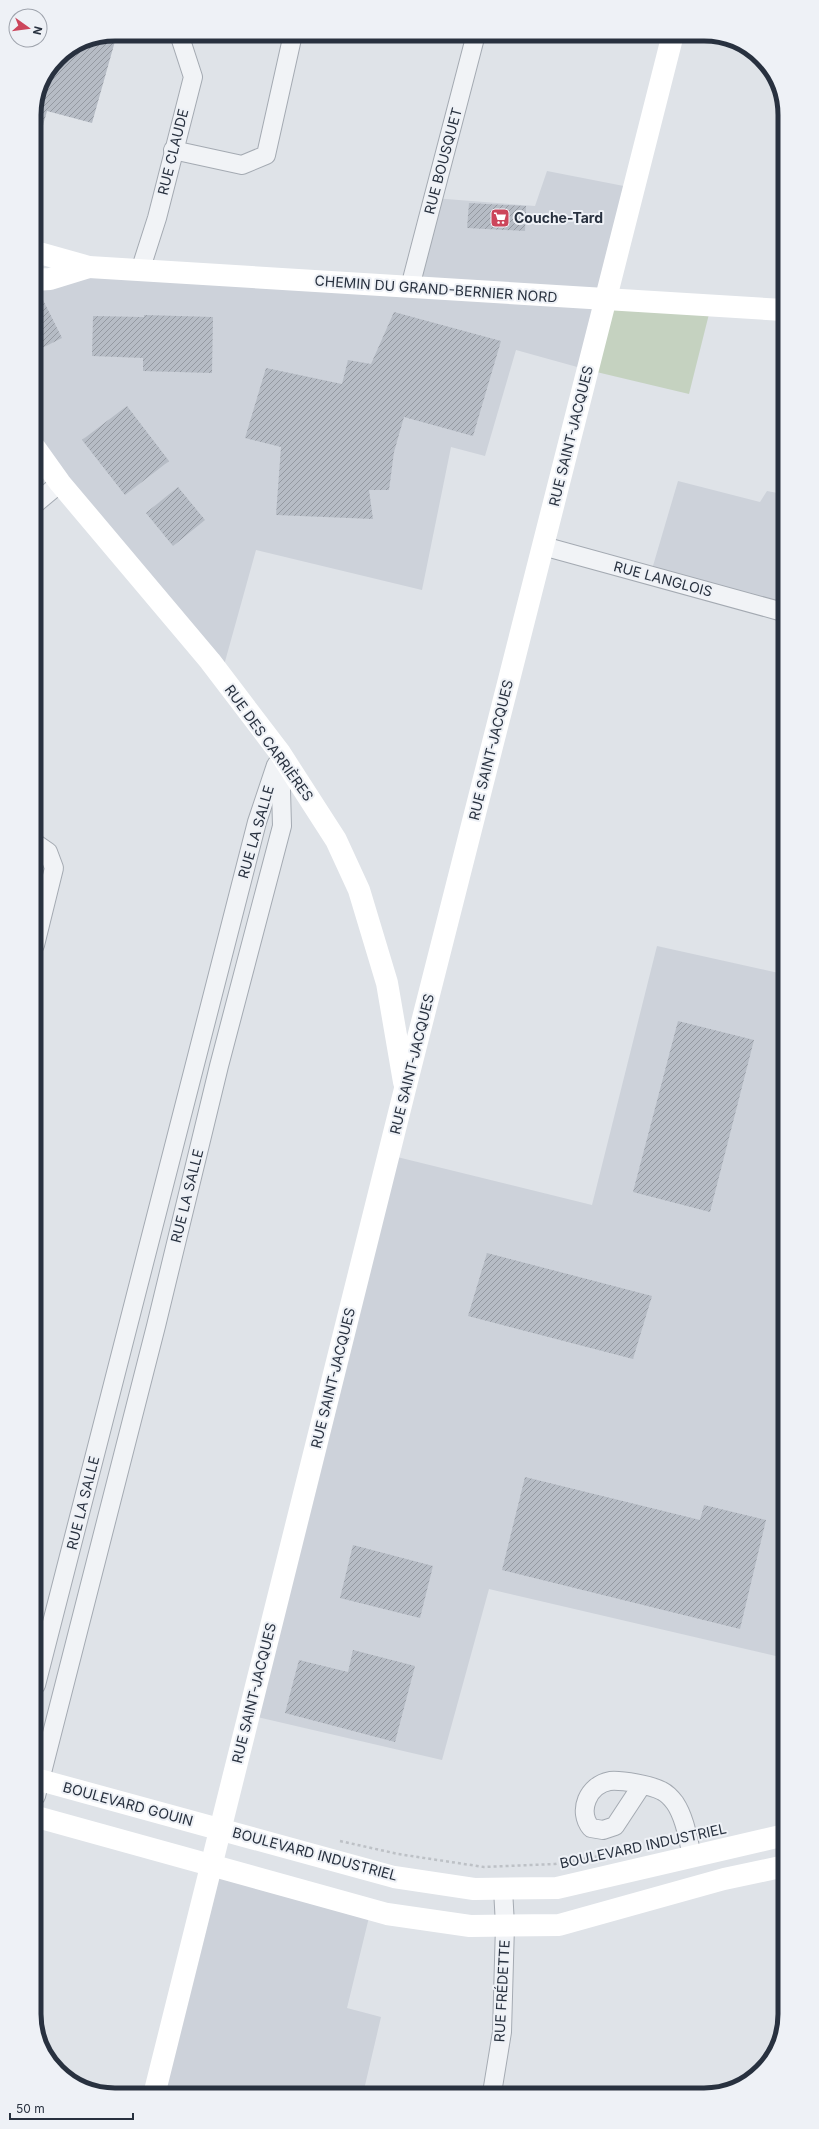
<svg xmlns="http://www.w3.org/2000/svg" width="819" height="2129" viewBox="0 0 819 2129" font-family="Inter,sans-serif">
	<defs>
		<pattern id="building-hatch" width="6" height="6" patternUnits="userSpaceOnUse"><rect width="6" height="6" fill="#b6bcc5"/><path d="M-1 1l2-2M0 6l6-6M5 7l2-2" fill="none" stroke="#9499a1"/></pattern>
	</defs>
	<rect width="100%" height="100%" fill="#dfe3e8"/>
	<g fill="#cdd2da">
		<polygon points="547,171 634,188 588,370 516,350 485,456 451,447 422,590 256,550 221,676 35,448 34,280 89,267 410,287 433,198 535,206"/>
		<polygon points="678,481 760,502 767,491 783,494 783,612 650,576"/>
		<polygon points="657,946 783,974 784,1658 489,1589 442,1760 249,1715 389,1155 592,1205"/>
		<polygon points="211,1865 371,1909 347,2008 381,2017 363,2094 154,2095"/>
	</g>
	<polygon fill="#c5d2c0" points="605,300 711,306 689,394 588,370"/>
	<g fill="url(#building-hatch)">
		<polygon points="117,34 92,123 47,111 38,143 34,143 34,110 42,79 58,57 84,40"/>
		<polygon points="469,203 526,206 525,231 467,228"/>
		<polygon points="34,292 39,292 62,338 34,352"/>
		<polygon points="394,312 501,341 473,436 404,417 394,452 389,490 369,490 373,519 276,515 281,447 245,438 266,368 342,384 348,360 371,364"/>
		<polygon points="144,315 213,317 212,373 143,371 143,358 92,356 93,316 144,317"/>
		<polygon points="127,406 169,461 125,495 82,440"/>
		<polygon points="178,487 205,520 173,546 146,513"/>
		<polygon points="678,1021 754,1040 710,1212 633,1192"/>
		<polygon points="487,1253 652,1296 633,1359 468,1316"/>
		<polygon points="525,1477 700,1520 704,1505 766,1520 740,1629 502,1570"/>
		<polygon points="353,1545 433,1566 420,1618 340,1598"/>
		<polygon points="353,1650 415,1666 395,1742 285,1713 299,1660 348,1672"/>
	</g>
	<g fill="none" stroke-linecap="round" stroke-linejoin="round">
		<g stroke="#a4aab2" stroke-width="20">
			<g id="street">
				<polyline points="173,150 242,165 266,155 293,34"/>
				<polyline points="140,271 157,218 193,77 179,34"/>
				<polyline points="410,287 476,34"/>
				<polyline points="35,504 60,483"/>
				<polyline points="543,546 783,612"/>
				<polyline points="35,843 48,852 54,868 35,945"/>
				<polyline points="36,1685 257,822 276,765"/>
				<path d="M642,1785l-27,41 -12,4 -12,-2c-14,-17 -3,-43 19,-47 12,-1 41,4 52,10 4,2 10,8 13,12 10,15 13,36 17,53"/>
				<polyline points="36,1796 156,1326 219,1066 282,826 280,753"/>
				<polyline points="492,2093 502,2032 505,1925 503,1889"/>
			</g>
		</g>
		<polyline stroke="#bdc1c6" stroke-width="2.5" stroke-dasharray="3 3" stroke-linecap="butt" points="340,1841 398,1854 484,1867 555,1864 615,1853"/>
		<use href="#street" stroke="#f1f3f6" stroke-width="18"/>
		<g stroke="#fff" stroke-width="22">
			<polyline points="34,253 43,254 89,267 783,310"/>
			<polyline points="34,280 50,279 89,267"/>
			<polyline points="35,448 60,483 210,661 280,753 336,840 359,890 387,983 404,1082"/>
			<polyline points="36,1779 394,1877 474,1889 557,1888 785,1835"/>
			<polyline points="37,1817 387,1914 470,1926 559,1925 724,1879 785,1866"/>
			<polyline points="154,2095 405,1089 673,34"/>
		</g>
	</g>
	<defs>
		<g id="supermarket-square" transform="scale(1)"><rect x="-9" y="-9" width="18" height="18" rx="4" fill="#cc455b" stroke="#eef1f6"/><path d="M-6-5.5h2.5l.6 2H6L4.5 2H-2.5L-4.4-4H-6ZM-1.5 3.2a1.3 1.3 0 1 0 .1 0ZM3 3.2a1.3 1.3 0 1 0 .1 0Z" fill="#fff"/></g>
	</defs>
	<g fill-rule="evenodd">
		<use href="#supermarket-square" x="500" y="218"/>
	</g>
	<g text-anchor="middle" stroke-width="4" stroke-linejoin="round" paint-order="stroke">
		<g font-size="14" fill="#28313f" stroke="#eef1f6">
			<text transform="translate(173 152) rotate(-76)" y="5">RUE CLAUDE</text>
			<text transform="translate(443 161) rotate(-75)" y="5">RUE BOUSQUET</text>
			<text transform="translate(436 289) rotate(4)" y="5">CHEMIN DU GRAND-BERNIER NORD</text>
			<text transform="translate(571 436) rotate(-76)" y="5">RUE SAINT-JACQUES</text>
			<text transform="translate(663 579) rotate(15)" y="5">RUE LANGLOIS</text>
			<text transform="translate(269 743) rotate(54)" y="5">RUE DES CARRIÈRES</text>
			<text transform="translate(491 750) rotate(-76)" y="5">RUE SAINT-JACQUES</text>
			<text transform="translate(256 832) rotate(-74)" y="5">RUE LA SALLE</text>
			<text transform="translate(412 1064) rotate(-76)" y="5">RUE SAINT-JACQUES</text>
			<text transform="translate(187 1196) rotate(-76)" y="5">RUE LA SALLE</text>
			<text transform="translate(333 1378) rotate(-76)" y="5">RUE SAINT-JACQUES</text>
			<text transform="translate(83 1503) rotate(-76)" y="5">RUE LA SALLE</text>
			<text transform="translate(254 1693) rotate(-76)" y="5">RUE SAINT-JACQUES</text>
			<text transform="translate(128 1804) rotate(15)" y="5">BOULEVARD GOUIN</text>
			<text transform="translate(643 1846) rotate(-12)" y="5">BOULEVARD INDUSTRIEL</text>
			<text transform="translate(315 1854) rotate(15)" y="5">BOULEVARD INDUSTRIEL</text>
			<text transform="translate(502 1991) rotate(-87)" y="5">RUE FRÉDETTE</text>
		</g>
		<g font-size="14" font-weight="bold" fill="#28313f" stroke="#eef1f6" text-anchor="start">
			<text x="514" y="223">Couche-Tard</text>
		</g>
	</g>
	<path d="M0 0H819V2129H0ZM115 41H704A74 74 0 0 1 778 115V2014A74 74 0 0 1 704 2088H115A74 74 0 0 1 41 2014V115A74 74 0 0 1 115 41Z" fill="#eef1f6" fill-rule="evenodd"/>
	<path fill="none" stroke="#28313f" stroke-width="5" d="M115 41H704A74 74 0 0 1 778 115V2014A74 74 0 0 1 704 2088H115A74 74 0 0 1 41 2014V115A74 74 0 0 1 115 41Z"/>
	<g transform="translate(28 28) rotate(104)"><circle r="19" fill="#eef1f6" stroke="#9fa4ad"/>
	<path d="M0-3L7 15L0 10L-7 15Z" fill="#cc455b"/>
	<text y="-6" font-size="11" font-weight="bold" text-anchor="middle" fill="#28313f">N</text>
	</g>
	<path d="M10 2113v6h123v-6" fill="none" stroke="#28313f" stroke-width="2"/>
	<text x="16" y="2113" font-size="12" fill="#28313f" stroke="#eef1f6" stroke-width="3" paint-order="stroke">50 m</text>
</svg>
